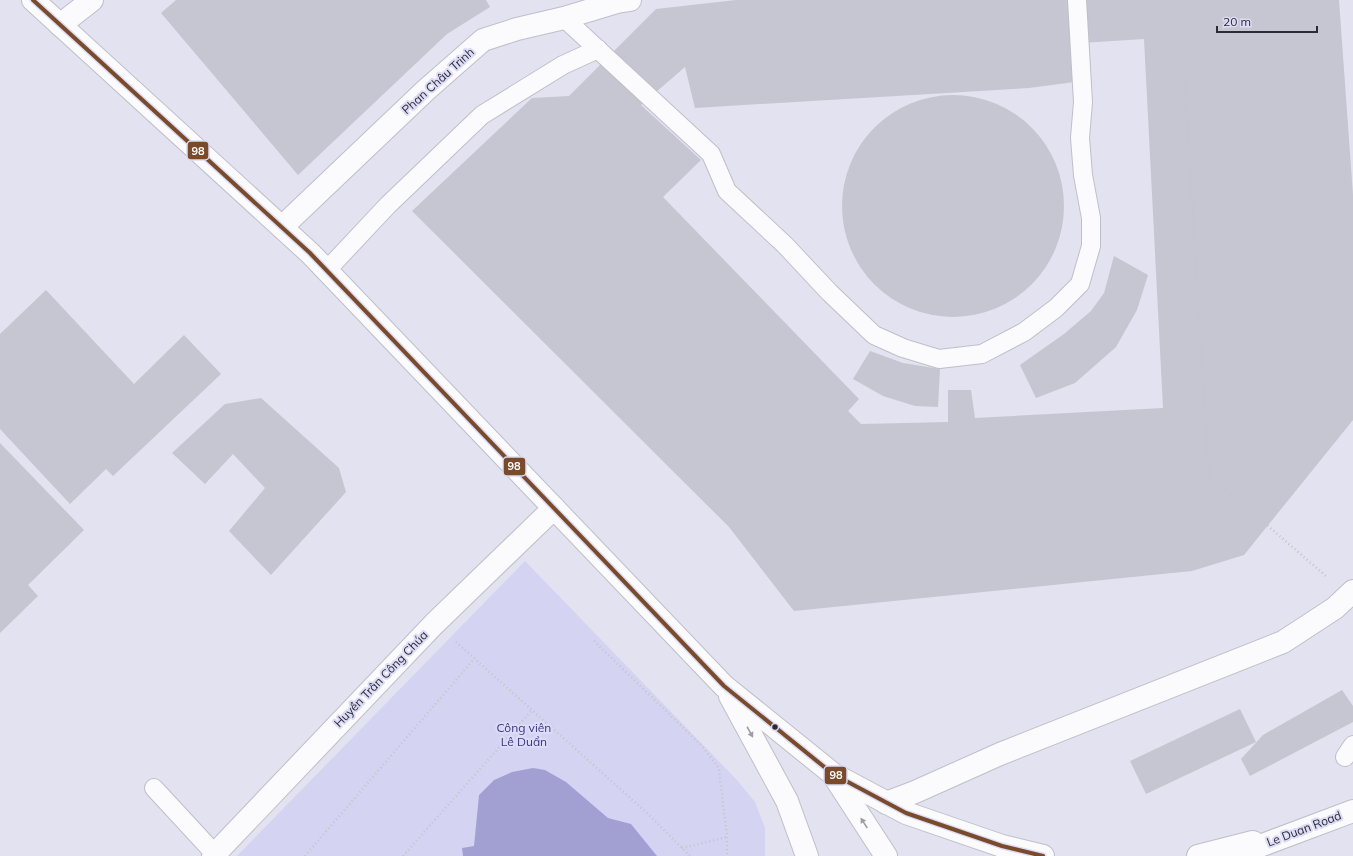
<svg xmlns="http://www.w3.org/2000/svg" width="1353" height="856" viewBox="0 0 1353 856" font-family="Mulish,sans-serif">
	<rect width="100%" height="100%" fill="#e2e2f0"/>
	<polygon fill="#d4d4f2" points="525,561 737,780 755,802 765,828 765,856 237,856"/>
	<polygon fill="#a2a0d3" points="533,768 545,770 566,782 608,818 631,824 657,856 463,856 462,848 474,846 479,795 494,780 512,772"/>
	<g fill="#c6c6d2" fill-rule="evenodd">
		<polygon points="176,0 486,0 490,7 447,34 298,175 161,13"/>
		<path d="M736,0h603l14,195v225l-109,135 -52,16 -398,40 -65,-84 -317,-316 120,-113 37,-2 87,-87zM1144,39l19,369 -188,10 -4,-28h-23v32l-87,2 -13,-13 11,-12 -196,-202 38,-37 -60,-55 44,-38 10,41 334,-20 53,-7 -1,-38z"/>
		<circle cx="953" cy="206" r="111"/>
		<polygon points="1114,256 1148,275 1137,310 1116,347 1075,383 1036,398 1020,365 1064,334 1091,311 1104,293"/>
		<polygon points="46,290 134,384 184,335 221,374 113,476 106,469 70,504 0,429 0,334"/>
		<polygon points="870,351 903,363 940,369 938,407 915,406 883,396 853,379"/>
		<polygon points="261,398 339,468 346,492 271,575 229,531 265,488 233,454 205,484 172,453 225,404"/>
		<polygon points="0,443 84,530 28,585 38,596 0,633"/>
		<polygon points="1342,690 1353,706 1353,722 1250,776 1241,759 1263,735"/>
		<polygon points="1240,709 1256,742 1146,794 1130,761"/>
	</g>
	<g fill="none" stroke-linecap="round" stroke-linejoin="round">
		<g stroke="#bfbfca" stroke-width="20">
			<g id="lane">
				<polyline points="564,18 711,154 727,191 785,245 829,292 874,335 903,348 939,359 982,354 1024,332 1056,308 1080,284 1091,246 1091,218 1083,175 1080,138 1083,102 1077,0"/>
				<polyline points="327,270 388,205 482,115 563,65 598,49"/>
				<polyline points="1345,757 1353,745"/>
				<polyline points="154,788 215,854"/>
			</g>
		</g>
		<g stroke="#bfbfca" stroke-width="24">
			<g id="street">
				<polyline points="60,25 92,0"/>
				<polyline points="282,227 426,90 483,40 517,29 564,18 617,2 630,0"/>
				<polyline points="886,803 915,792 1000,754 1283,642 1335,608 1353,591"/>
				<polyline points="213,856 434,624 554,508"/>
			</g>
		</g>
		<g stroke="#bfbfca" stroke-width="24">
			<g id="secondary">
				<polyline points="33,0 310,253 724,686 833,774 906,813 1002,846 1043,856"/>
				<polyline points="730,696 787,801 807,856"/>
				<polyline points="834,776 886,856"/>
				<polyline points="1198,856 1253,842"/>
			</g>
		</g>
		<g stroke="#bfbfca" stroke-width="24">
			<polyline id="highway" points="1233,856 1353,811"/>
		</g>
		<g stroke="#c4c4c9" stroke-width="2.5" stroke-dasharray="1 3" stroke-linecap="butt">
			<polyline points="1183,57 1209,475 1327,577"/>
			<polyline points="594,641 702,746 719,768 727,837 727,856"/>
			<polyline points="456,642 647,813 690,856"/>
			<polyline points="682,848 727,837"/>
			<polyline points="305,856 474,659"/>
			<polyline points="403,856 532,710"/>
		</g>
		<use href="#lane" stroke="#fbfbfd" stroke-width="18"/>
		<use href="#street" stroke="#fbfbfd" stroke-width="22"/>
		<use href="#secondary" stroke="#fbfbfd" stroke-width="22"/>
		<use href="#highway" stroke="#fbfbfd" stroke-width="22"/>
		<g stroke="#dcdcf6" stroke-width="7">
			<polyline id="bus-1" points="33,0 310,253 724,686 833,774 906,813 1002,846 1043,856"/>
		</g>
		<use href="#bus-1" stroke="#7a4b2a" stroke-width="4"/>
	</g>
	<defs><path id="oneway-solid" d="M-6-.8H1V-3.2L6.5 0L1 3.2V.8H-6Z"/></defs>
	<g fill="#9d9da3">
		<use href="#oneway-solid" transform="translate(750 732) rotate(61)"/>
		<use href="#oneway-solid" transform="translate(864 823) rotate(-123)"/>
	</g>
	<circle fill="#2b2b35" stroke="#dcdcf6" stroke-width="1.5" cx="775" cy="727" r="3.5"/>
	<g text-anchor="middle" stroke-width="4" stroke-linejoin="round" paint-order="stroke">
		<g font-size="12" fill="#2b2b35" stroke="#dcdcf6">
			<text transform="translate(438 81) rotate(-42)" y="4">Phan Châu Trinh</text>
			<text transform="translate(381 679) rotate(-46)" y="4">Huyền Trân Công Chúa</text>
			<text transform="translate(1304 829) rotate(-21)" y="4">Le Duan Road</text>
		</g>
		<g font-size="12" fill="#3e3382" stroke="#dcdcf6">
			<text x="524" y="732">Công viên<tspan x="524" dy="14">Lê Duẩn</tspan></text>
		</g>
	</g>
	<g stroke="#dcdcf6" stroke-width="1.5">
		<rect x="187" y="141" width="22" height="19" rx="4" fill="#7a4b2a"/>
		<rect x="503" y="457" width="23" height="19" rx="4" fill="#7a4b2a"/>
		<rect x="824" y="766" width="23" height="19" rx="4" fill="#7a4b2a"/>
	</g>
	<g font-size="11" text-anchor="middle" font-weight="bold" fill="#fff">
		<text x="198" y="155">98</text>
		<text x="514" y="470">98</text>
		<text x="836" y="779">98</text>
	</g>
	<path d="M1217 26v6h100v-6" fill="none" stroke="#2b2b35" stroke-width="2"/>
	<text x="1223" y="26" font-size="12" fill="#2b2b35" stroke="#dcdcf6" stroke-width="3" paint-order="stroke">20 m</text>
</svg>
